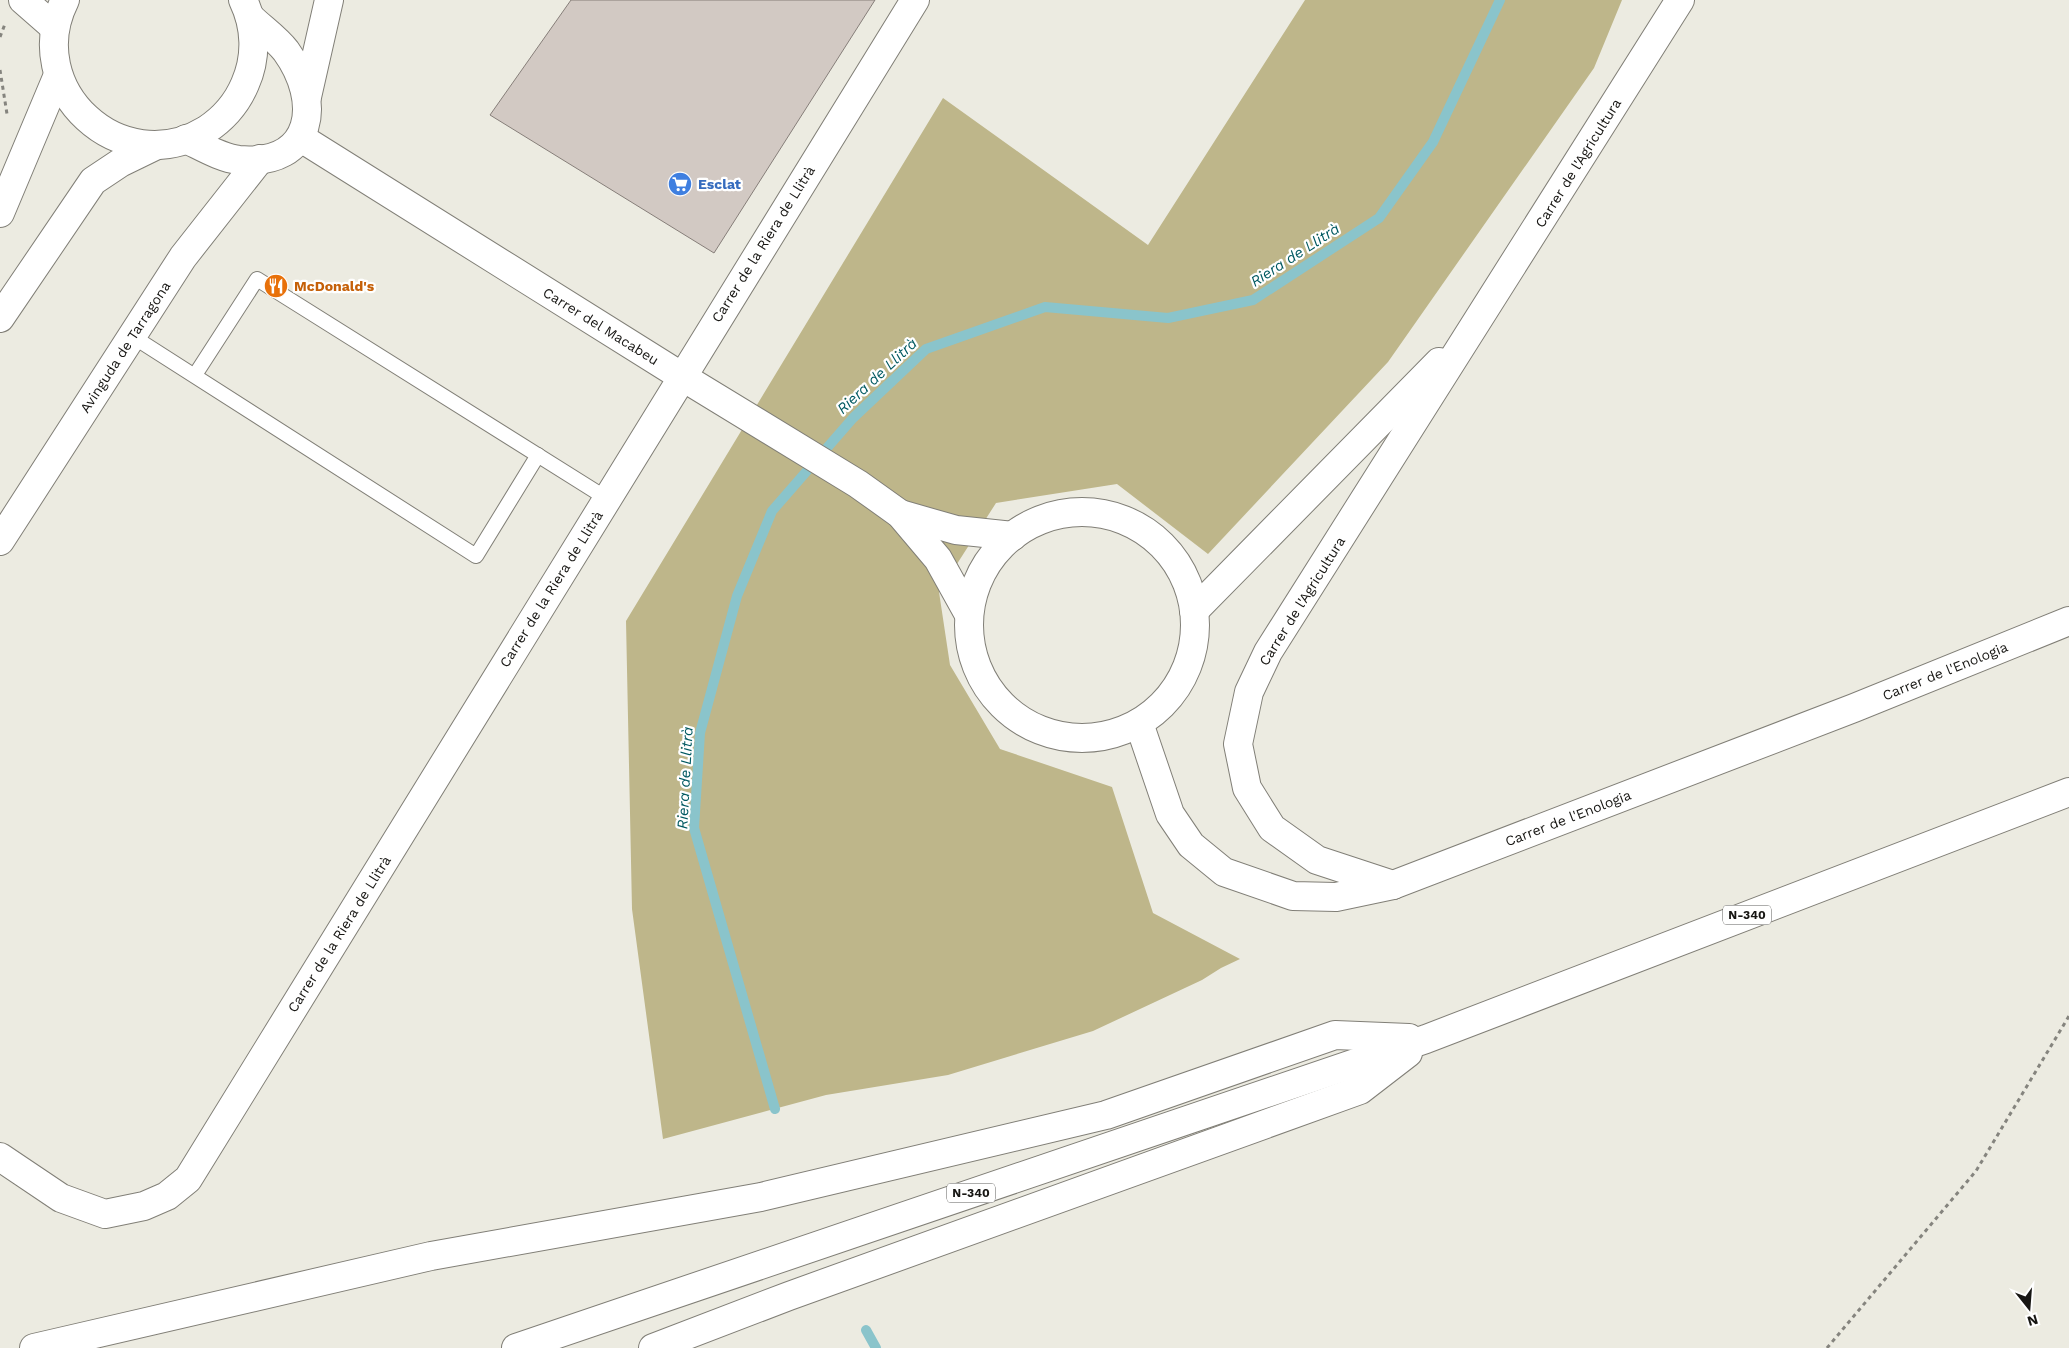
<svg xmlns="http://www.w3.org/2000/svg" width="2069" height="1348" viewBox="0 0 2069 1348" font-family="'Work Sans',sans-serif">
	<rect width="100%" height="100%" fill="#ecebe1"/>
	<polygon fill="#beb68a" points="1305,0 1622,0 1594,68 1388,362 1208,554 1117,484 996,503 939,592 950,665 1000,749 1112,787 1153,913 1240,959 1221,968 1202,980 1093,1031 948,1075 826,1095 663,1139 632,909 626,621 943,98 1148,245"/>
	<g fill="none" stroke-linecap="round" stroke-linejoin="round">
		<g stroke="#8ac4cb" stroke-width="10">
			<polyline points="775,1109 694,828 700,733 737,596 772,511 853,418 926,349 1045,307 1168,318 1253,300 1379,218 1433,142 1500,0"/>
			<polyline points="866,1330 876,1348"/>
		</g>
	</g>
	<polygon fill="#d2c9c3" stroke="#867e79" points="571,0 875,0 714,253 490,115"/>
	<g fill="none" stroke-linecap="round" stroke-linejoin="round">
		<g stroke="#817f77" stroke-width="16">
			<g id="lane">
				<polyline points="132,336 476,556 538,455"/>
				<polyline points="195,375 257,279 606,498"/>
			</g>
		</g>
		<g stroke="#817f77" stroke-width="30">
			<g id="street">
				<polyline points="307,97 329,0"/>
				<polyline points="301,138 681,376 858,484 900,514 938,559 968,613"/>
				<circle cx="1082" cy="625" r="113"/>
				<polyline points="900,514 956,530 1013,536"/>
				<polyline points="0,541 183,257 260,159"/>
				<polyline points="1194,611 1439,362"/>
				<polyline points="1139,723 1170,814 1191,845 1224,872 1293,896 1336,897 1393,885 1854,708 2069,621"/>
				<polyline points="1393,885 1317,860 1272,828 1247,788 1238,744 1249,692 1268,652 1680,0"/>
				<polyline points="0,1157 61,1198 105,1214 144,1206 167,1196 188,1179 915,0"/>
			</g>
		</g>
		<g stroke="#817f77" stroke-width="30">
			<g id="secondary">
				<polyline points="23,0 55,28"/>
				<path d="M65,0c-45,89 56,182 141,130 17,-11 31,-27 39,-46 12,-27 11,-57 -2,-84"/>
				<path d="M186,139c17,8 35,19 53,21 76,6 83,-59 47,-109 -10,-13 -25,-23 -36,-34"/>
				<polyline points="0,213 58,75"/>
				<polyline points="0,318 93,181 120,163 157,145"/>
			</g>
		</g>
		<g stroke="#817f77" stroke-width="30">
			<g id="highway">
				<polyline points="34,1348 431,1256 761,1197 1106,1115 1335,1035 1409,1038"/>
				<polyline points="516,1348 1426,1039 2069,792"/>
				<polyline points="653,1348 789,1296 1360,1090 1408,1053"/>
			</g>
		</g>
		<g stroke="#85847e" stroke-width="3" stroke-dasharray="4 4" stroke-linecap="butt">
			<polyline points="0,37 5,24"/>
			<polyline points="0,70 7,114"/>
			<polyline points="1827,1348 1976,1171 2069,1016"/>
		</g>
		<use href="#lane" stroke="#fff" stroke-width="14"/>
		<use href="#street" stroke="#fff" stroke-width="28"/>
		<use href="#secondary" stroke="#fff" stroke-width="28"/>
		<use href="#highway" stroke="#fff" stroke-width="28"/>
	</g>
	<defs>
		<g id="supermarket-disc" transform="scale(1.25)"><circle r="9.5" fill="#3f7fe0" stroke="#fff"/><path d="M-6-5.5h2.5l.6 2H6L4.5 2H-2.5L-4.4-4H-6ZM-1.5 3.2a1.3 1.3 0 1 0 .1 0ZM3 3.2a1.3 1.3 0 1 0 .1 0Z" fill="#fff"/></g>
		<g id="restaurant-disc" transform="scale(1.25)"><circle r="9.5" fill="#e8710a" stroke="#fff"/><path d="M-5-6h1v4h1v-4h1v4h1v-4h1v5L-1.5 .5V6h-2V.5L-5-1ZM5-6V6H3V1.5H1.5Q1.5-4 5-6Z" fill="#fff"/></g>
	</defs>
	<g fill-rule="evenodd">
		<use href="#supermarket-disc" x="680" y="184"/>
		<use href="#restaurant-disc" x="276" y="286"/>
	</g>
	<g text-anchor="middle" stroke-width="4.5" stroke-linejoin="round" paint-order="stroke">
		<g fill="#fff" stroke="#5d5c5a" stroke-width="1">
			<rect x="1723" y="905.5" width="48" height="19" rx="4"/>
			<rect x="947" y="1183.5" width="48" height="19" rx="4"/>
		</g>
		<g font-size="12" font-weight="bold" fill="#171613">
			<text x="1747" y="919">N-340</text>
			<text x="971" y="1197">N-340</text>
		</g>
		<g font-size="14" fill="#171613" stroke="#fff">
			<text transform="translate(1578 163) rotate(-58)" y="5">Carrer de l'Agricultura</text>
			<text transform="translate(763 244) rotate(-58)" y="5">Carrer de la Riera de Llitrà</text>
			<text transform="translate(601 326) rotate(32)" y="5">Carrer del Macabeu</text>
			<text transform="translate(125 347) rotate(-57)" y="5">Avinguda de Tarragona</text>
			<text transform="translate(551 589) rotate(-58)" y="5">Carrer de la Riera de Llitrà</text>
			<text transform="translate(1302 601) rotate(-58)" y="5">Carrer de l'Agricultura</text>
			<text transform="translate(1945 671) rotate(-22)" y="5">Carrer de l'Enologia</text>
			<text transform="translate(1568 818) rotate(-21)" y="5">Carrer de l'Enologia</text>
			<text transform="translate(339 934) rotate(-58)" y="5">Carrer de la Riera de Llitrà</text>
		</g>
		<g font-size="14" font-weight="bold" fill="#366cbe" stroke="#fff" text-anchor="start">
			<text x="698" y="189">Esclat</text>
		</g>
		<g font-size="14" font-weight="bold" fill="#c56008" stroke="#fff" text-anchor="start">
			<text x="294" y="291">McDonald's</text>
		</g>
		<g font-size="15" font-style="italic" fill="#005961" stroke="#fff">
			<text transform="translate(1295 255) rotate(-33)" y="5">Riera de Llitrà</text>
			<text transform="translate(877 376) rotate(-43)" y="5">Riera de Llitrà</text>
			<text transform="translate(685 778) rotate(-87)" y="5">Riera de Llitrà</text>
		</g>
	</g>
	<g transform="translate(2029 1308) rotate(163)" stroke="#ffffff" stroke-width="4" paint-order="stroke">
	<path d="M0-4L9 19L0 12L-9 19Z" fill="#171613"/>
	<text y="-8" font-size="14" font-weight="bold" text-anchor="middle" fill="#171613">N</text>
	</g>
</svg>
